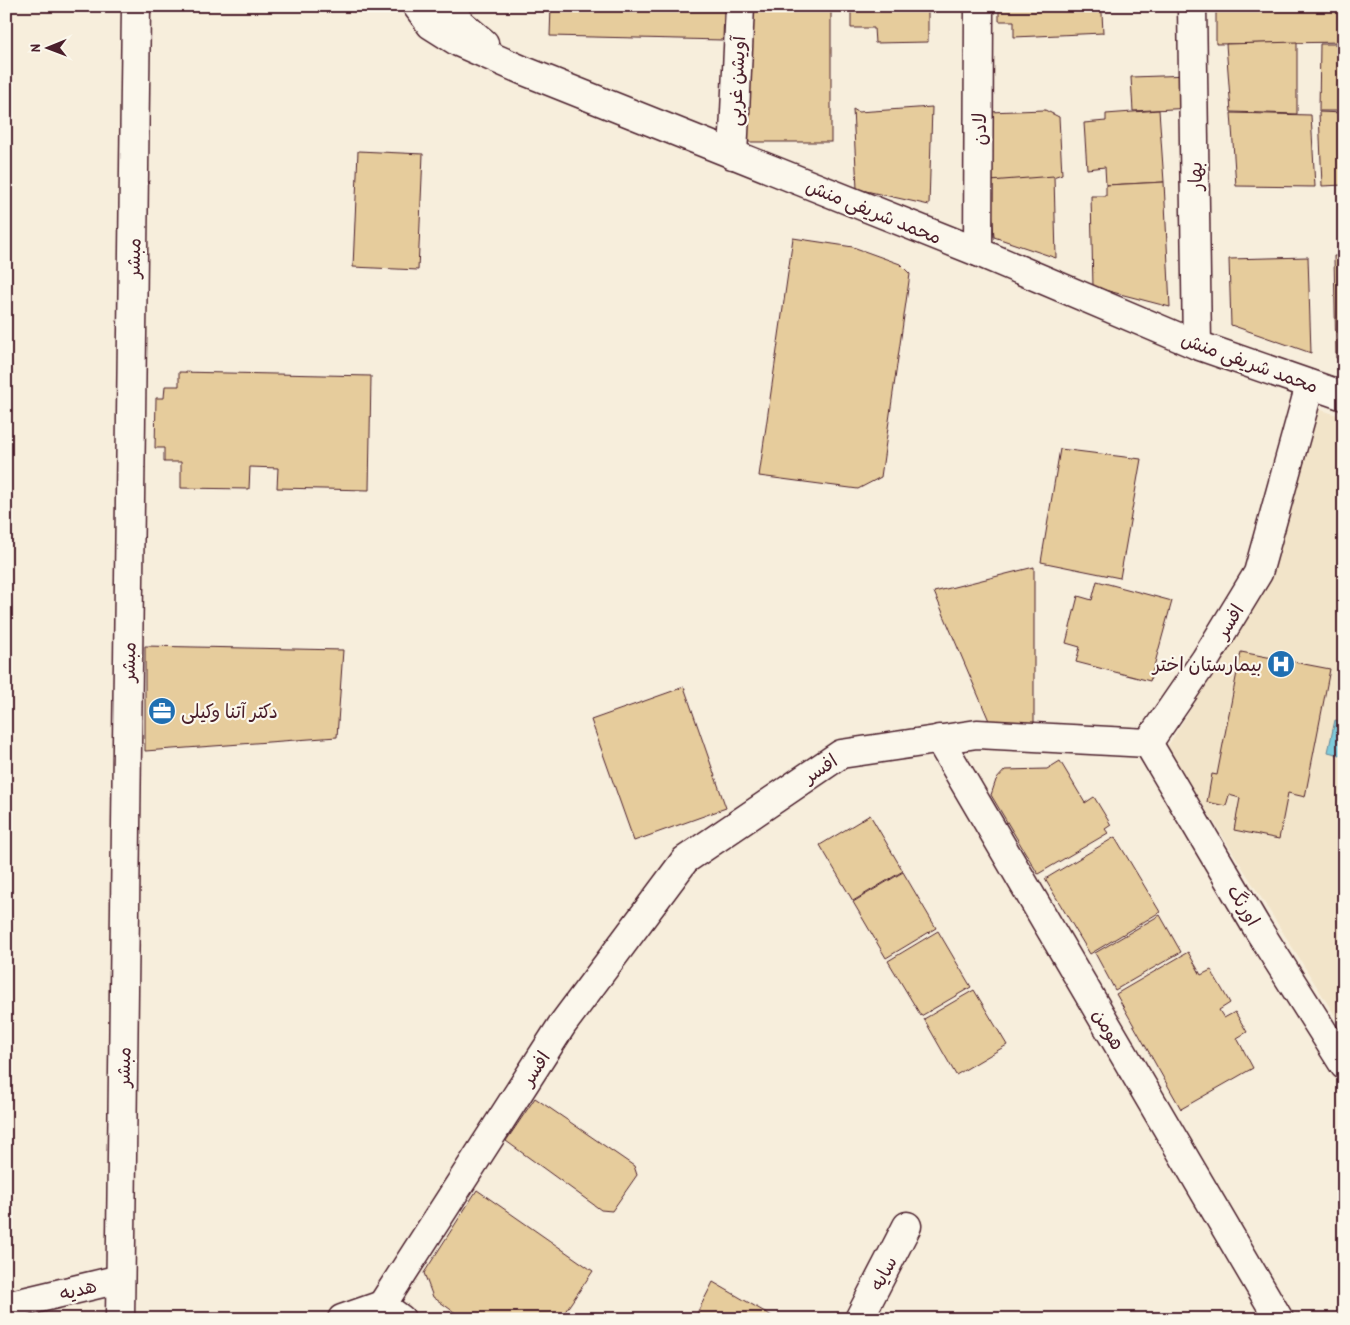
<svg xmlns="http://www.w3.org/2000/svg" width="1350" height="1325" viewBox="0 0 1350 1325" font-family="'Patrick Hand','Playpen Sans Arabic',sans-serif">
	<rect width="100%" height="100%" fill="#f7eedc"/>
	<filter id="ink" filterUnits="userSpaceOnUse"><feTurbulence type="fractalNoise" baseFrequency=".02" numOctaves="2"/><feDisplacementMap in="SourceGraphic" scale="10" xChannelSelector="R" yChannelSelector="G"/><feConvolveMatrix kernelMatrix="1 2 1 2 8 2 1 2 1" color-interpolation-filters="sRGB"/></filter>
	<g filter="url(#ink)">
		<polygon fill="#f2e4c9" points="1318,409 1344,417 1344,1030 1167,747 1271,581"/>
		<polygon fill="#7dcbdb" stroke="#698695" points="1335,720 1344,722 1344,756 1328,752"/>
		<g fill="#e6cc9c" stroke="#4a1f2b">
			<polygon points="551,6 724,6 723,40 550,36"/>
			<rect x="747" y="6" width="84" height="136"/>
			<polygon points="851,6 928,6 928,42 875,43 874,28 851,28"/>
			<polygon points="999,6 1099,6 1102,13 1103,33 1014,37 1014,21 999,21"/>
			<polygon points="1216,6 1344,6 1344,42 1216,44"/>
			<polygon points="1297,42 1297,114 1231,112 1226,44"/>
			<polygon points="1320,44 1344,44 1344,111 1319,111"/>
			<polygon points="1191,75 1192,108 1133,111 1131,77"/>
			<polygon points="932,107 929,205 857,189 853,109 858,112"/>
			<polygon points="1045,110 1059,117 1062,174 1044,180 990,181 988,112"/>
			<polygon points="1159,110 1164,182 1106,185 1105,167 1087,169 1084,123 1106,121 1106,114"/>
			<polygon points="1319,112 1344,113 1344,185 1322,186"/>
			<polygon points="1231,113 1311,115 1315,187 1236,186"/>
			<polygon points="358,151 423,154 418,270 353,267"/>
			<polygon points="1054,176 1056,258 994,237 990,181"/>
			<polygon points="1164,182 1170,307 1093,287 1091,196 1106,196 1106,185"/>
			<polygon points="793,238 853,247 900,264 910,274 881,477 858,489 759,476"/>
			<polygon points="1334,256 1344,256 1344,361 1336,358"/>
			<polygon points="1308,257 1311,353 1231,325 1229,259"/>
			<polygon points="179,372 371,376 369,490 277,488 278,468 250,467 249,489 181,488 181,462 164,462 164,448 155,448 156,398 164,398 165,386 179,386"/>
			<polygon points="1060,449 1141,459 1120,578 1041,562"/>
			<polygon points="1034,567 1034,725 990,723 934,592"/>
			<polygon points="1097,581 1172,601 1150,681 1076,662 1080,647 1066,643 1078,596 1092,600"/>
			<polygon points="145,646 343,650 337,737 145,751"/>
			<polygon points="1241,652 1330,669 1305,797 1288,793 1279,839 1234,830 1240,798 1229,795 1226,806 1207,802 1212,774 1217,775"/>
			<polygon points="684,687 726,808 634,841 591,720"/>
			<polygon points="1060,761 1085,803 1094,797 1111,825 1105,829 1108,833 1038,874 991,795 996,780 1005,770 1047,769"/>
			<polygon points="870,815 903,871 853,901 820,845"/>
			<polygon points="1115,837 1160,912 1090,954 1045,879"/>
			<polygon points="903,872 936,928 886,958 853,902"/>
			<polygon points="1160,915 1181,952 1115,990 1095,953"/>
			<polygon points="938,931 971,987 921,1016 888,961"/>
			<polygon points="1188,952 1201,975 1211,970 1230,1003 1219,1010 1224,1018 1235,1012 1247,1032 1237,1038 1253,1068 1181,1109 1116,994"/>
			<polygon points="974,990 1007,1045 956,1075 924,1019"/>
			<polygon points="535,1098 634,1166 637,1175 612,1211 601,1210 506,1141"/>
			<polygon points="477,1190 593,1271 560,1319 464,1319 433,1297 424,1273"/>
			<polygon points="713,1282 777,1319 694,1319"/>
		</g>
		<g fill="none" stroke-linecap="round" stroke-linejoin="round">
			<g stroke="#4a1f2b" stroke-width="31">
				<g id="minor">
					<polyline points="417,6 431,25 458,42 522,70 978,252 1197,345 1344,396"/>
					<polyline points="450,6 459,22 484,43"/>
					<polyline points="1192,6 1197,345"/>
					<polyline points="733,155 740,6"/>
					<polyline points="978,252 979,6"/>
					<polyline points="939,739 1279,1319"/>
					<polyline points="1148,743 1256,926 1344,1065"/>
					<polyline points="382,1305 562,1025 685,860 841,754 977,734 1148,743 1205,660 1258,573 1310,385"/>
					<polyline points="382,1305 401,1319"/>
					<polyline points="6,1306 120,1279"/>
					<polyline points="120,1319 136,6"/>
					<polyline points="342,1319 382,1305"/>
					<polyline points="859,1319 907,1226"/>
				</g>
			</g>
			<use href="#minor" stroke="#fbf7ec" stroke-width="28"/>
		</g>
	</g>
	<defs>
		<g id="hospital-disc" transform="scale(1.4375)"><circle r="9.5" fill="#1f6fb2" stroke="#fbf7ec"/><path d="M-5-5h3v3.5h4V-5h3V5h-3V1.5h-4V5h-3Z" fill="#fff"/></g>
		<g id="office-disc" transform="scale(1.4375)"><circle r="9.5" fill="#1f6fb2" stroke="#fbf7ec"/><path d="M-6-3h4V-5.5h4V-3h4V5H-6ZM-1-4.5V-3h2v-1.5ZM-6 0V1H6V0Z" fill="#fff"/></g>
	</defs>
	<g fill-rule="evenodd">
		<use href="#hospital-disc" x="1281" y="664"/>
		<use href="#office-disc" x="162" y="711"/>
	</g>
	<g text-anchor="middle" stroke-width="4.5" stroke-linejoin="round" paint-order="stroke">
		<g font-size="19" fill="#4a1f2b" stroke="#fbf7ec">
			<text transform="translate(736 81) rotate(-87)" y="7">آویشن غربی</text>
			<text transform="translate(979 129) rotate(-90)" y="7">لادن</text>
			<text transform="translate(1195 176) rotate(-91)" y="7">بهار</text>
			<text transform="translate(874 211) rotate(22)" y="7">محمد شریفی منش</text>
			<text transform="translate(133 258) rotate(-89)" y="7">مبشر</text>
			<text transform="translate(1250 362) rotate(20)" y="7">محمد شریفی منش</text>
			<text transform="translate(1229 621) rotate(-59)" y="7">افسر</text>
			<text transform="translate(128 662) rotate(-89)" y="7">مبشر</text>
			<text transform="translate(820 768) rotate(-33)" y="7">افسر</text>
			<text transform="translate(1244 905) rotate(59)" y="7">اورنگ</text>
			<text transform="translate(1109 1029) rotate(60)" y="7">هومن</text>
			<text transform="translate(123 1067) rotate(-89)" y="7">مبشر</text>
			<text transform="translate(535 1068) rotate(-57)" y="7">افسر</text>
			<text transform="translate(883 1273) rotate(-62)" y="7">سایه</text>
			<text transform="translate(78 1289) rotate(-14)" y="7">هدیه</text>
		</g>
		<g font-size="19" fill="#4a1f2b" stroke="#fbf7ec" text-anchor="end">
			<text x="1262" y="671">بیمارستان اختر</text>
			<text x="181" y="718" text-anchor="start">دکتر آتنا وکیلی</text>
		</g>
	</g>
	<rect width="1350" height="1325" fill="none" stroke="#fbf7ec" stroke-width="25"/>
	<rect x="12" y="12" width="1325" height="1300" fill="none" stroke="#4a1f2b" stroke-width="2" filter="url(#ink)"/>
	<g transform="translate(48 48) rotate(269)" stroke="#fbf7ec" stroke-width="4" paint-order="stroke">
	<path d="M0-4L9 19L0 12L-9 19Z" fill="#4a1f2b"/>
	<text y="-8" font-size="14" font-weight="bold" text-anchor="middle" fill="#4a1f2b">N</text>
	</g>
</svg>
